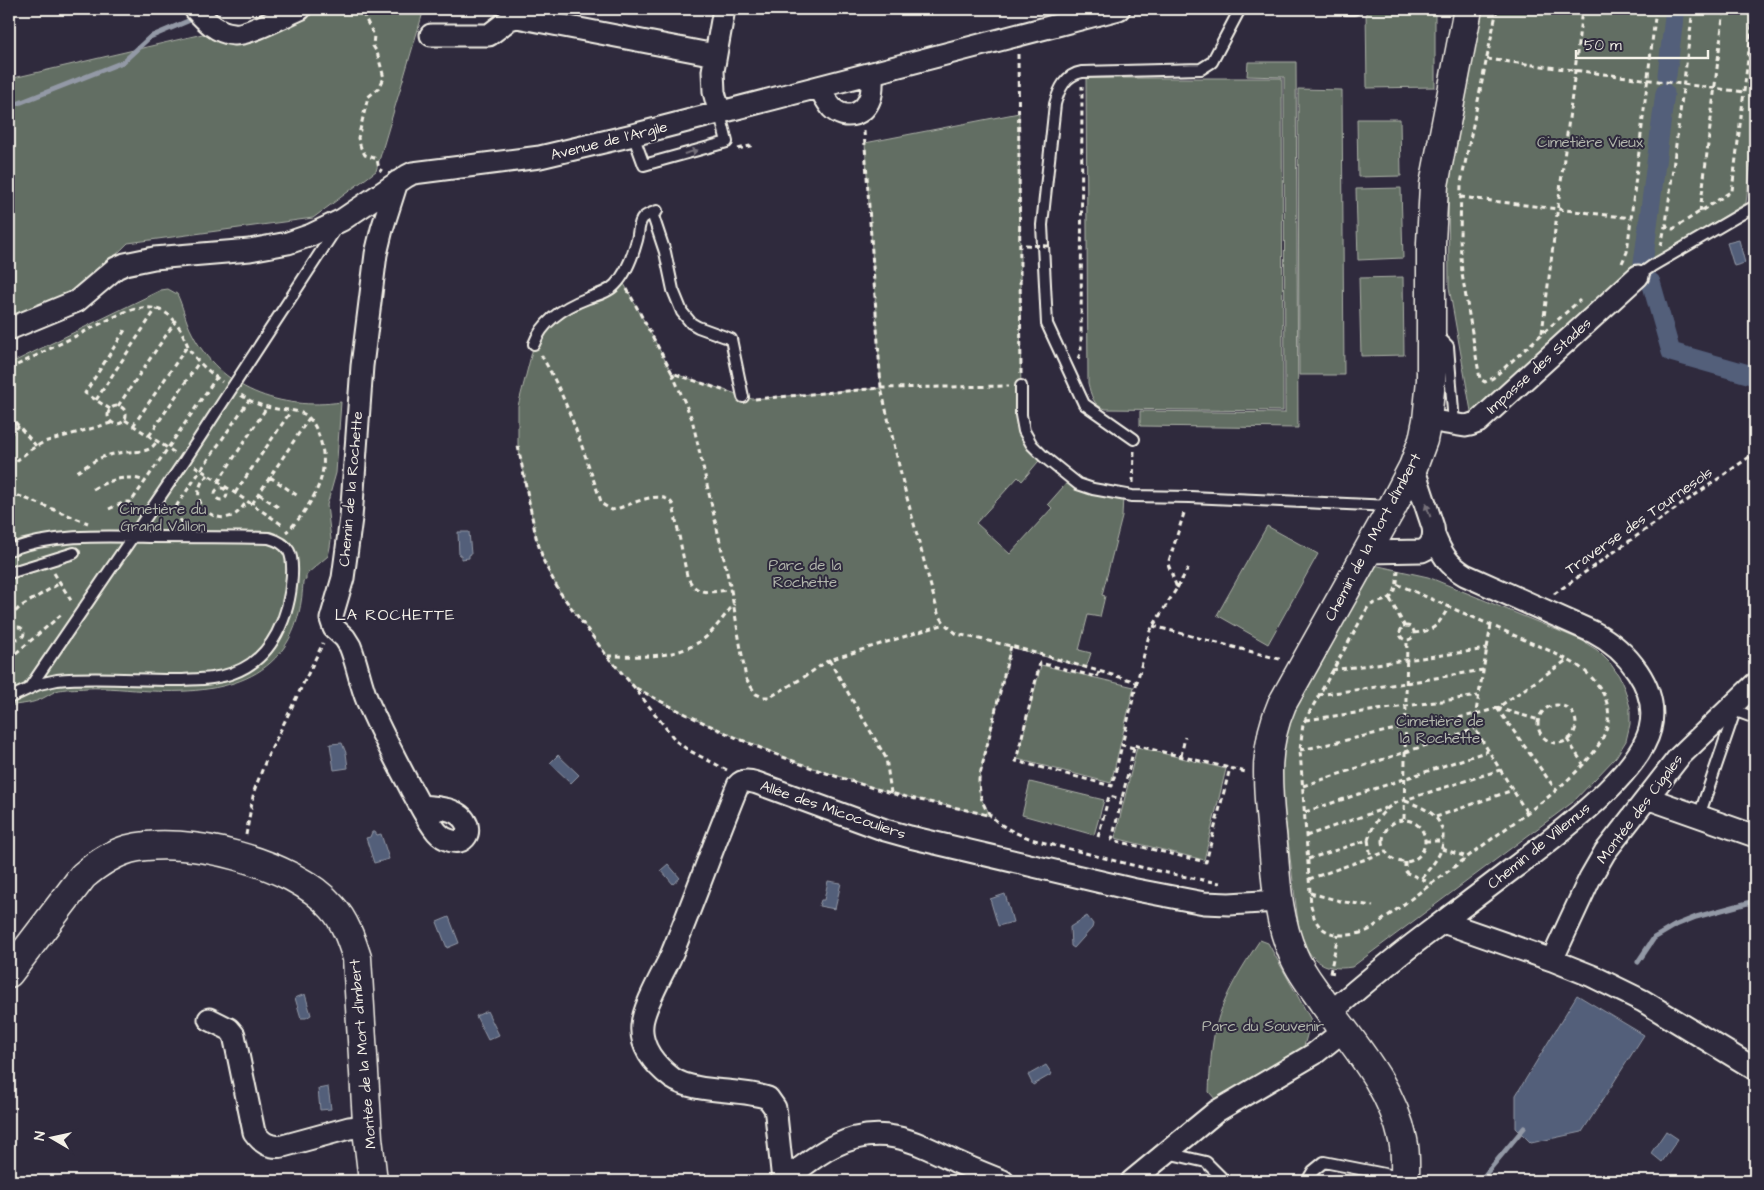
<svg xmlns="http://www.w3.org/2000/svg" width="1764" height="1190" font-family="'Architects Daughter',sans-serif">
  <rect width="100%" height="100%" fill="#2f2a3d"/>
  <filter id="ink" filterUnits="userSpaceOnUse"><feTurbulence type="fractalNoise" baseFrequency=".02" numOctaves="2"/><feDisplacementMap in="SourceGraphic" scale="10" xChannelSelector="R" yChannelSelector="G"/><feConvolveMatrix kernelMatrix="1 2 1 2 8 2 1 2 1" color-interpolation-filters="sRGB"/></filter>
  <g filter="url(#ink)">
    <path fill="#626e63" stroke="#abb0a6" d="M310 9H424L376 171 313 218 128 243 77 293 9 320V79Z
      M1366 9H1435V87L1367 88Z
      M1482 9H1755V127L1746 203 1638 269 1472 417 1449 287 1448 170Z
      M1248 62H1296L1298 428 1140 426V411L1285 413 1284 77 1247 76Z
      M1086 78H1282L1283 411 1106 409C1093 406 1091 395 1088 383Z
      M1298 89 1342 90 1344 375H1299Z
      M1019 113 1021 415 1024 431 1043 456 1022 481 1018 477 976 523 1010 554 1052 508 1048 504 1071 478 1123 495 1122 517 1102 595 1105 596 1100 617 1088 615 1079 650 1091 653 1086 668 1011 647 979 779 980 797 991 816 891 793 807 766 735 737 664 704 634 687 607 656 559 591 544 562 536 537 518 446V406L534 344 543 326 621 278 672 373 752 399 881 388 865 143Z
      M1357 119H1400L1401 176 1358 177Z
      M1401 188 1403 258 1358 260 1356 189Z
      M1403 277 1404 355 1361 356 1359 278Z
      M168 289 177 294C183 306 185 320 192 333 220 389 281 411 341 402L336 473 327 505 331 540 330 547 328 556 308 573 306 576V580L303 581C300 675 233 695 151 691 129 690 108 687 86 688 77 689 64 688 56 691 50 694 44 698 39 700 30 704 18 704 9 706V364L161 290Z
      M1267 526 1318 554 1268 644 1217 615Z
      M1374 565 1428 577 1581 640 1597 650 1610 663 1619 676 1625 690 1630 707V724L1626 741 1616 757 1573 802 1352 967C1322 972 1307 958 1299 930L1280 776 1284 729Z
      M1041 665 1134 687 1111 783 1017 759Z
      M1137 747 1226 769 1204 860 1115 838Z
      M1030 782 1104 800 1094 835 1022 815Z
      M1260 940 1268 943 1311 1020 1302 1054 1216 1100 1209 1092C1210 1070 1211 1047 1216 1026 1224 995 1242 967 1260 940Z"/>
    <path fill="#525e7a" stroke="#9399a6" d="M1739 240 1745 263 1734 266 1727 243Z
      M458 532H469L471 554 469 555V558L461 559V555H459Z
      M342 743 346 753 348 768 334 770 330 744Z
      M558 755 579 775 571 783 550 763Z
      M372 832H375L377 835 381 834 389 859 374 863 366 838 370 837Z
      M668 864 680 878 673 884 661 870Z
      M828 881 841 883 835 909 819 906 821 900H824Z
      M1005 894 1013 922 998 926 990 899Z
      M1087 916 1093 924 1092 928 1074 948 1071 946 1070 927Z
      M449 917 459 943 447 948 437 922Z
      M305 994 311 1015 306 1018H301L295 998Z
      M1577 995 1644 1035 1582 1132 1531 1143 1516 1128V1095Z
      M487 1011 499 1035 488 1040 476 1016Z
      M1046 1065 1052 1074 1033 1085 1028 1075Z
      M328 1087 331 1109 320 1110 318 1089Z
      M1666 1131 1678 1139 1662 1162 1651 1153Z"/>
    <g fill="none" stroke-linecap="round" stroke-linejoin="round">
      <path stroke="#9399a6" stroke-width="5" d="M208 13 221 9
        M9 107 123 62 150 37 195 18
        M1638 962 1654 938 1676 925 1696 917 1755 901
        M1480 1181 1524 1128"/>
      <path stroke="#525e7a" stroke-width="19" d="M1667 75 1675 9
        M1643 264 1665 93
        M1651 282 1671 352 1755 376"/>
      <defs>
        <path id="lane" d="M1346 9H1354
          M633 135 644 165 727 142 720 114
          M652 213 665 252 673 290 682 312 691 323 698 327 731 339 743 397
          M1638 276 1652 266 1755 206
          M1433 336 1442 340 1448 346 1454 424
          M534 344C543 320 564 307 588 298 598 295 608 292 615 285 627 273 633 255 637 240 639 233 638 223 643 218 647 214 653 213 657 211
          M1021 386V415L1024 431 1032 445 1043 456 1078 484 1093 489 1132 496 1190 497 1391 506
          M1134 439 1084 404 1047 324 1042 225 1055 104C1059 89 1065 75 1082 72L1201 69 1212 62 1240 9
          M9 550C54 534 102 536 149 537 189 537 229 537 269 538 290 544 293 554 292 575 290 615 273 659 233 673 217 679 200 679 183 680 142 681 99 676 57 680L39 684 9 698
          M9 573 74 553
          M30 687 185 460 337 227
          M1736 711 1755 718
          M1699 816 1736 708
          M1167 1153 1206 1162 1223 1179
          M1307 1181 1313 1171 1324 1162 1405 1178"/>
        <path id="street" d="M195 9C205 20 217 33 234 34 246 36 286 15 300 9
          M431 35H489L510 19 517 17 715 55
          M819 87C823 94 827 102 832 108 845 121 864 115 870 98 873 91 872 82 872 74
          M720 114 714 92 713 71 724 9
          M397 182 382 229 376 254 362 366 351 518 343 578 331 619 334 628 345 638 350 646C357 663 360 683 367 700 380 731 396 760 411 789 419 803 426 819 437 832 443 839 459 847 466 836 468 833 468 829 467 825 460 807 437 808 421 806
          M9 329 77 301 116 268 125 264 154 258 250 250 288 243 311 235 342 220 407 176 413 173 540 157 633 135 1119 9
          M1427 420 1465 426 1470 425 1478 422 1638 276
          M1368 552 1422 551C1432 547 1435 538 1433 527L1413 467
          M1647 798 1755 836
          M1443 922 1552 960 1590 878 1605 852 1679 757 1755 684
          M1552 960 1592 976 1643 1001 1755 1069
          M1331 1012C1361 986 1392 960 1424 936 1454 913 1485 890 1515 867 1552 839 1639 775 1650 729 1660 688 1626 649 1593 632L1465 575C1448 565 1441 553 1434 535
          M209 1019 229 1029 234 1035 254 1132C262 1143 269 1148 283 1146L349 1128 368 1126
          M783 1181 776 1115 775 1108 768 1098C741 1088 695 1094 672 1078 655 1065 640 1047 642 1025 643 1008 662 975 670 958 694 901 714 843 738 785 743 779 750 781 757 783L885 830 910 837 1131 889 1204 903 1229 904 1279 901
          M783 1181C800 1169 815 1155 834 1146 881 1123 914 1141 957 1162 972 1169 988 1175 1003 1181
          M1132 1181 1217 1111 1314 1054 1343 1031"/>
        <path id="secondary" d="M9 973 83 876C97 864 111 854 129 849 186 835 293 862 332 907 345 921 351 939 357 958L368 1138 373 1181
          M1405 1181C1405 1168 1406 1153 1403 1140 1392 1087 1354 1045 1323 1002 1313 987 1300 972 1293 954 1275 914 1276 866 1271 824 1267 781 1264 745 1282 704L1389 513 1413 467 1423 440 1427 420 1431 380V243L1434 185 1468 9"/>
      </defs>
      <use href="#lane" stroke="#f4f1e8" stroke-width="14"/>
      <use href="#street" stroke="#f4f1e8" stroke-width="25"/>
      <use href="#secondary" stroke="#f4f1e8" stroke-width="31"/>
      <path stroke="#f4f1e8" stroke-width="3" stroke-dasharray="5 4" stroke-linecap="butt" d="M370 9 371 11 369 16H364L374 35 373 46 377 52 384 78 379 88 368 97 358 138 361 148 365 155 377 159 379 169 382 171
        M1497 9 1461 183 1460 238 1462 274 1480 379 1485 382 1493 378 1580 300
        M1693 9 1666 224 1668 228 1673 229 1732 191 1754 9
        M1018 54 1021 375
        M1487 59 1744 92
        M864 131 881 388 903 483 938 613 945 624 957 634 1011 646 1137 682 1150 631 1177 588 1168 564 1185 510
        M738 149 754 145
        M1460 197 1631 218
        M1700 212 1724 9
        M1661 246 1665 226
        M1622 263 1627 252 1656 9
        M627 289 672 373 728 392
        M1542 333 1575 71 1582 9
        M541 355C569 401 584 454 602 504L612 510C628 507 662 486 673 505L687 576C697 598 711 591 731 590
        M1078 359 1081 351 1082 86
        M9 369 118 315C138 306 162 302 177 324 183 332 186 343 191 352 199 364 211 373 222 382
        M672 373 692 419 731 590 746 679 756 694 763 697H770L801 679 829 660 945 624
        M241 395C252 403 264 407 277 409 286 410 296 410 304 414 311 418 316 427 319 436 323 448 325 461 322 474 319 492 300 521 286 532
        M755 399 881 388 1009 386
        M96 400 156 309
        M108 415a9 9 0 1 1 18 0a9 9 0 1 1-18 0Z
        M118 406 175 322
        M110 409 85 393 125 330
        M9 415 37 447
        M125 420 175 453
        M133 426 188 345
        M9 435 19 426
        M149 436 199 362
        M518 446 536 537 544 562 559 591 607 656 634 687 676 741 688 750 727 770
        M195 466 284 526
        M9 467 30 450 44 442 111 423
        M77 472C86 466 95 460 105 456 113 454 121 452 129 452 141 451 150 453 157 441
        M208 475C205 478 202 481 201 484 191 505 215 525 234 515 240 512 243 506 247 501
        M270 477 298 496
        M218 482 267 407
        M1133 483 1134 451
        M215 494a6 6 0 1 1 12 0a6 6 0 1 1-12 0Z
        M93 489C110 480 126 474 145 481
        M9 492 88 523
        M235 493 291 411
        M259 494 281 509
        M252 504 309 418
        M109 509 125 502H131L216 378
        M182 524 177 511V505L249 400
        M54 573 72 602
        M1397 584 1550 651C1563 658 1576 663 1587 673 1639 722 1585 765 1547 798L1369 930C1353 937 1326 939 1316 921 1313 917 1313 911 1311 906L1300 750 1303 724 1368 607C1373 603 1378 602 1383 601 1397 598 1397 583 1398 570
        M1177 588 1189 567
        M1554 594 1755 453
        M1390 599 1405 627
        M9 618 20 607 60 583
        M1491 625 1474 723 1475 729 1527 813
        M1153 626 1283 660
        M1400 633a7 7 0 1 1 14 0a7 7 0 1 1-14 0Z
        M12 633a6 6 0 1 1 12 0a6 6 0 1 1-12 0Z
        M1414 633C1436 631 1438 624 1449 607
        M1011 646 979 779C979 793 982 807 993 818 1014 838 1050 844 1078 851 1125 864 1172 875 1220 883
        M608 656C641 656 678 660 706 637 716 628 725 615 734 604
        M9 659 62 614
        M829 660 886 758 891 793
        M1332 670 1487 649
        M1099 672 1097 677 1040 663 1016 761 1112 786 1122 745
        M1137 682 1122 745 1134 748V745L1246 772
        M636 688C716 732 803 769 891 793 924 802 958 807 991 816
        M1318 695 1406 683 1483 670
        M1538 724a19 19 0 1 1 38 0a19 19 0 1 1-38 0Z
        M1497 708 1556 790
        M1497 708 1539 720
        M1306 720 1478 696
        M1567 739 1583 764
        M1134 748 1112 840 1206 862 1230 768
        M1300 750C1336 743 1371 734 1406 727 1436 721 1467 718 1497 708L1567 660
        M1181 756 1185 737
        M1303 786 1475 729
        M1405 801C1423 807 1441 814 1443 835 1443 840 1443 846 1441 850 1437 861 1428 870 1421 879
        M1305 812 1488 751
        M1436 817 1513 790
        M1404 819 1407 640
        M1383 841a21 21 0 1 1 42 0a21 21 0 1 1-42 0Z
        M246 835 254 791 266 760 323 643
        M1306 836 1386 808
        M1098 837 1109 796 1122 799
        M1368 840 1371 857
        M1425 841H1443
        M1442 849 1467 857
        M1308 859 1368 840C1373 825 1380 812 1395 803L1500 770
        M1405 862V870L1407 873 1431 883
        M1309 879 1386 852
        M1310 893 1344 902 1373 906
        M1329 972 1336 973
        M1330 973 1338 935"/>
      <use href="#lane" stroke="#2f2a3d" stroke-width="10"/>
      <use href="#street" stroke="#2f2a3d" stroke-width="21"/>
      <use href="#secondary" stroke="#2f2a3d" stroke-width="28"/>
      <path stroke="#f4f1e8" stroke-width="3" stroke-dasharray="5 4" stroke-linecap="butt" d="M1025 245 1050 246"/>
    </g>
    <defs><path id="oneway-solid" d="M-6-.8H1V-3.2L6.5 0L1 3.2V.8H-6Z" transform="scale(1.25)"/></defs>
    <g fill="#747079">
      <use href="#oneway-solid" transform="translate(691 152) rotate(-16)"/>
      <use href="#oneway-solid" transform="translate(1428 510) rotate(-109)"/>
    </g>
  </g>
  <g text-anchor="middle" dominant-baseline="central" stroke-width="4" stroke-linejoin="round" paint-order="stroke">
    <g font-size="15" fill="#f4f1e8" stroke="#2f2a3d">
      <text transform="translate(609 141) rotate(-14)">Avenue de l'Argile</text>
      <text transform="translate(1539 366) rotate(-42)">Impasse des Stades</text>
      <text transform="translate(351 489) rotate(-85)">Chemin de la Rochette</text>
      <text transform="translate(1639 521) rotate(-35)">Traverse des Tournesols</text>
      <text transform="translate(1373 537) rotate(-62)">Chemin de la Mort d'Imbert</text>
      <text transform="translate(1640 809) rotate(-53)">Montée des Cigales</text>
      <text transform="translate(833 810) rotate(19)">Allée des Micocouliers</text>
      <text transform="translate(1539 846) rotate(-39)">Chemin de Villemus</text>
      <text transform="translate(363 1054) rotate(-95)">Montée de la Mort d'Imbert</text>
    </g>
    <g font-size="15" fill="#b2b6ac" stroke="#2f2a3d">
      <text x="1590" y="142">Cimetière Vieux</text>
      <text x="163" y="509">Cimetière du<tspan x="163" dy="17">Grand Vallon</tspan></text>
      <text x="805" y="565">Parc de la<tspan x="805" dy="17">Rochette</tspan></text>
      <text x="1440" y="721">Cimetière de<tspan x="1440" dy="17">la Rochette</tspan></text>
      <text x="1263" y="1026">Parc du Souvenir</text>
    </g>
    <g font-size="16" letter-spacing="1" fill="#f4f1e8" stroke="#2f2a3d">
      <text x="395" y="615">LA ROCHETTE</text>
    </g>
  </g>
  <rect width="1764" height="1190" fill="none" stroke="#2f2a3d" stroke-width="30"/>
  <rect x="15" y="15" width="1734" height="1160" fill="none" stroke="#f4f1e8" stroke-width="2" filter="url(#ink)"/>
  <g transform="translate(52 1138) rotate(279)" stroke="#2f2a3d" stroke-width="4" paint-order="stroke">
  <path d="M0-4L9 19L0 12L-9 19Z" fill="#f4f1e8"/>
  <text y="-8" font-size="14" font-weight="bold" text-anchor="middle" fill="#f4f1e8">N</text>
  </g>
  <path d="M1576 50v8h132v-8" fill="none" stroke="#f4f1e8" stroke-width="2.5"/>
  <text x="1584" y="50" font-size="15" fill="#f4f1e8" stroke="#2f2a3d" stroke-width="4" paint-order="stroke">50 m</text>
</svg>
